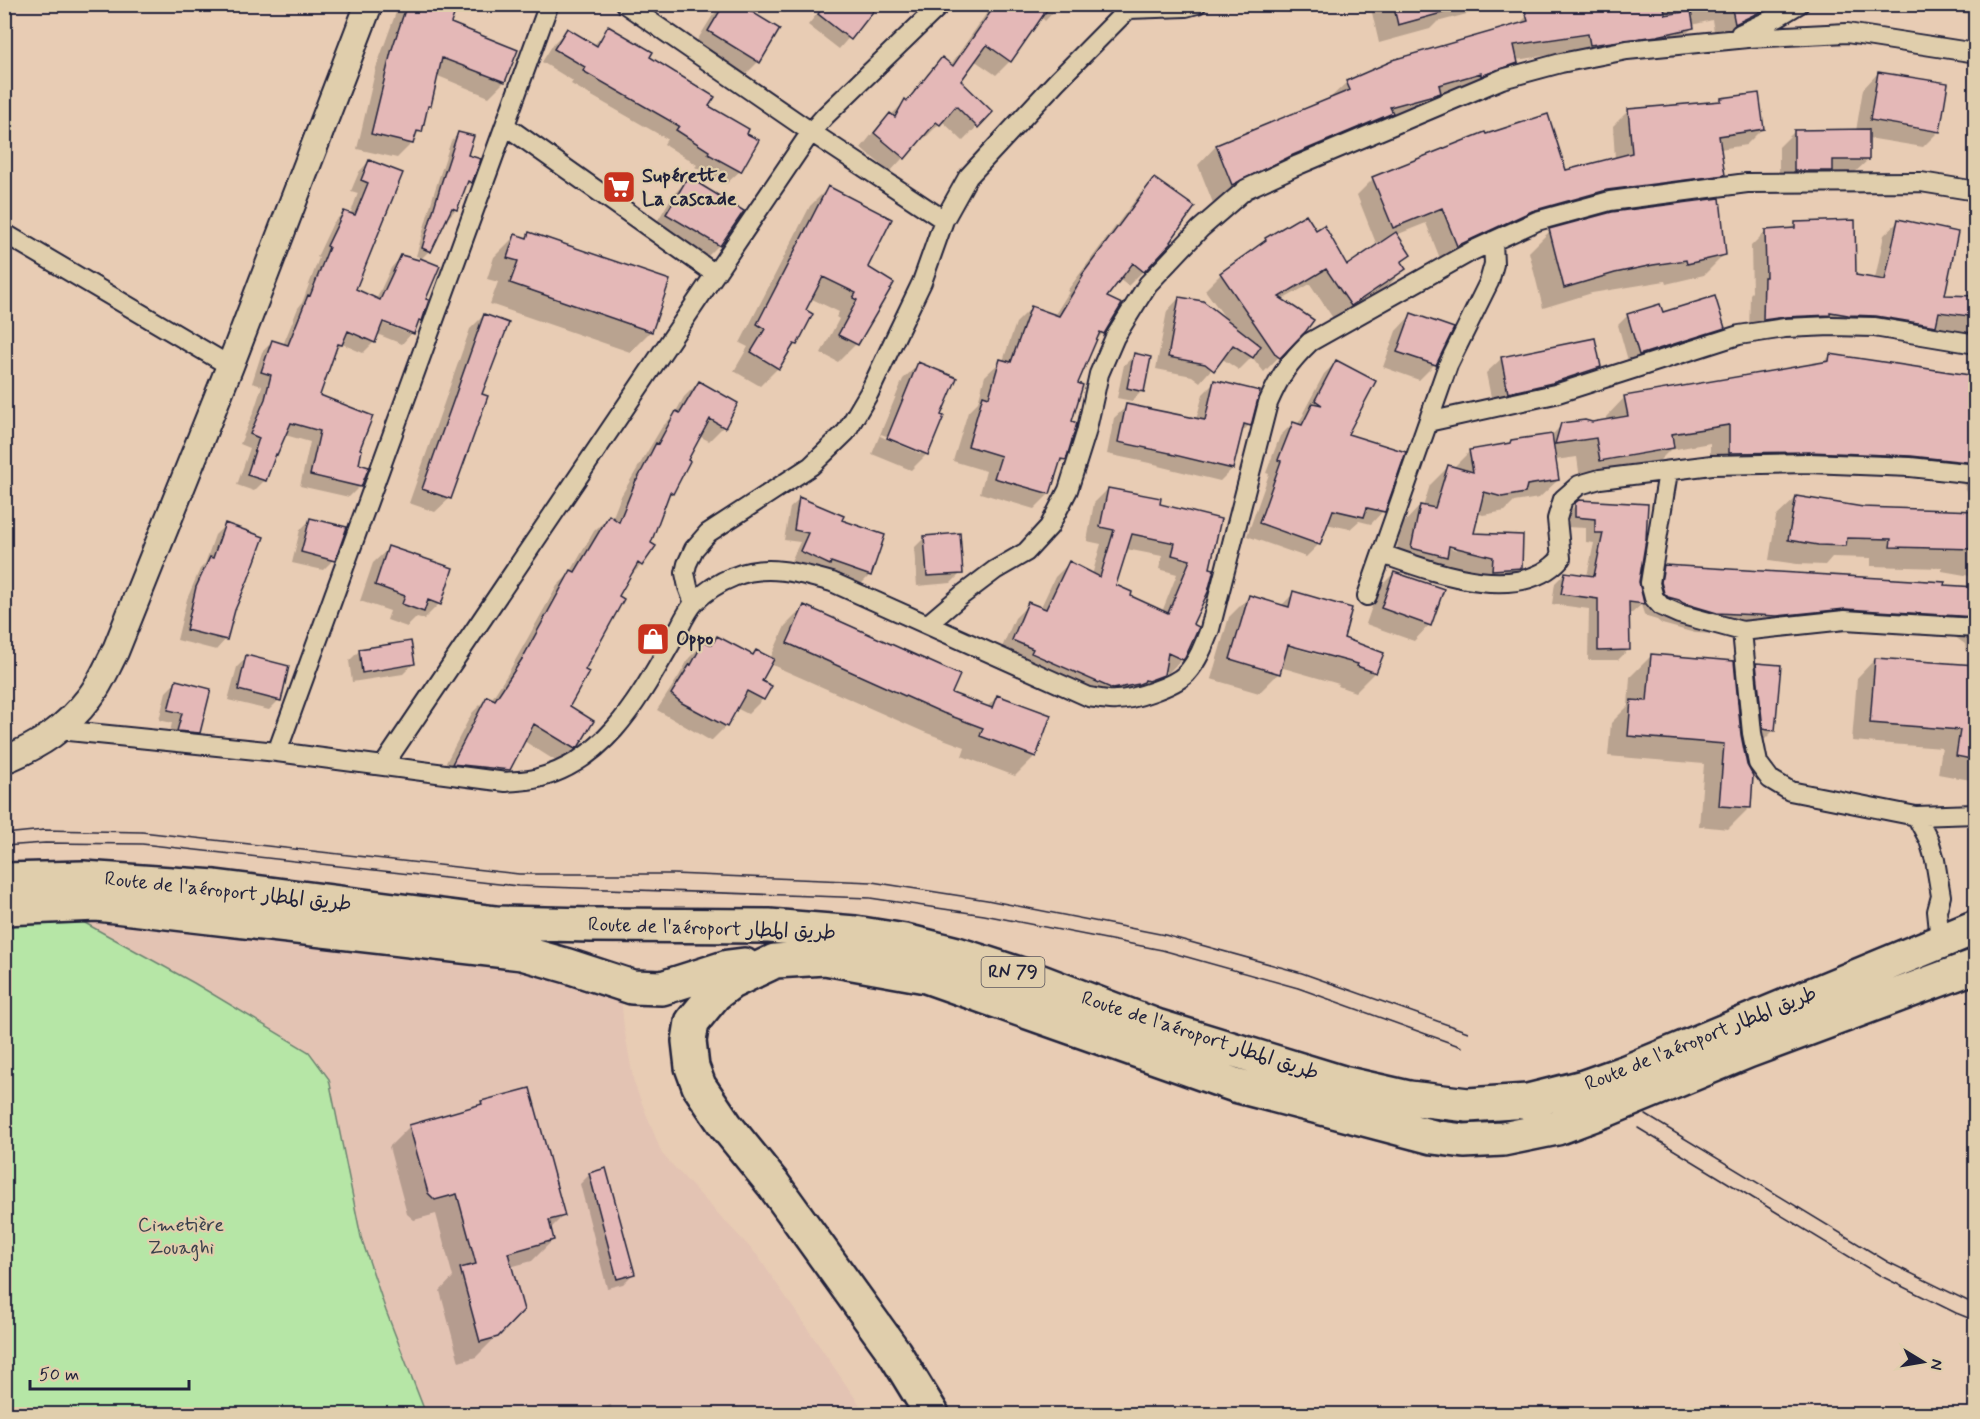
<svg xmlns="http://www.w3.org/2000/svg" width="1980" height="1419" font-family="Mynerve,'Playpen Sans Arabic',sans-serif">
  <rect width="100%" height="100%" fill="#e8ccb4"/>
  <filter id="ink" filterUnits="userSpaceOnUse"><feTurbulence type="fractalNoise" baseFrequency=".0167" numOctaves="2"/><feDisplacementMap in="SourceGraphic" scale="12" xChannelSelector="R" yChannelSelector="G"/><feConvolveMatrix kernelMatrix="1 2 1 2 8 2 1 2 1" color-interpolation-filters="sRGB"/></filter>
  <g filter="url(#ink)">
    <path fill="#e3c3b3" d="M54 906 312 918 620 986 624 1028 634 1083 662 1154 757 1255 866 1414H426L386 1311 361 1237 329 1079 310 1052 194 983Z"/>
    <path fill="#b6e6a6" stroke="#6c8470" stroke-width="1.5" d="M54 906 194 983 309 1052 329 1079 361 1237 386 1311 426 1414H5V910Z"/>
    <path fill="#0003" fill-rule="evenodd" d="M399 4H456L449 24 516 50 504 82 489 97 438 76 429 106 426 109 420 131 413 138 412 143 397 158 357 149 376 68Z
      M645 4H657L653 9Z
      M724 4H736L758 62 743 77 693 47 713 15Z
      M767 4H792L784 13Z
      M825 4H875L876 6 839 49 808 25Z
      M993 4H1061L1045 21 1041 17 1010 61 996 75 974 60 959 81 991 112 963 141 942 121 925 138 923 136 890 172 861 148 876 129 906 101 928 73 942 59 950 66Z
      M1370 4H1504L1437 22 1430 29 1379 43Z
      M1564 4H1791L1716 42 1712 20 1692 25V28L1673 47 1571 63 1570 52 1516 60V63L1497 82 1273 173 1213 203 1198 165 1216 146 1328 100 1347 82 1517 26 1527 16Z
      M1909 4H1976V14L1974 15Z
      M609 28 707 107 740 171 726 184 695 167 697 165 664 144 667 139 571 84 573 81 542 62 554 43 567 30 593 46Z
      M1878 73 1939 131 1923 147 1868 138V160L1852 175 1779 187V147L1795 131H1856L1863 89Z
      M1721 100 1762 129 1746 145 1720 149 1723 174 1707 190 1590 206 1441 261 1426 223 1396 235 1409 255 1401 263 1404 269 1389 285 1335 321 1310 284 1282 300 1305 330 1264 372 1252 357 1239 370 1221 358 1200 382 1192 376 1156 369 1167 311 1179 298 1226 319 1205 290 1221 274 1254 251 1266 239 1315 232 1347 267 1384 240 1376 243 1357 195 1373 179 1565 172 1615 159 1613 126 1629 110 1719 102Z
      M459 134 467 156 471 182 463 190 456 209 449 217 446 216 429 251 421 259 424 300 420 320 415 326 412 333 402 344 377 334 374 342 363 353 342 344 333 352 318 396 358 450 357 465 360 486 349 497 300 486 310 442 285 435 276 454 273 458 265 480 254 491 237 485 250 448 240 444 254 411 262 386 252 383 262 352 273 341 283 345 298 308 302 303 319 258 317 257 333 223 344 212 350 215 358 193 351 191 359 172 369 161 401 174 354 290 376 300 391 268 401 257 418 262 422 258 416 256 434 193 451 141ZM377 318 410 331 408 333 376 321Z
      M689 179 719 245 703 261 652 230 673 195Z
      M1154 180 1143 271 1128 286 1119 279 1104 298 1103 333 1093 343 1076 384 1064 459 1057 467 1049 494 1034 509 980 493 986 471 953 461 968 412 978 402 985 376 1001 361H1003L1016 323 1031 308 1054 316 1069 292 1067 291 1139 195Z
      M828 188 866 268 856 344 838 362 821 353 839 319 836 317 839 312 810 298 804 311 796 344 786 355 778 368 760 386 734 371 748 347 740 343 810 206Z
      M1976 190V207L1972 206Z
      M1899 221 1943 297H1976V345H1956V331L1933 328 1920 340 1860 330 1749 334 1750 294 1752 292 1751 246 1766 231 1789 230 1796 223 1855 276 1875 279 1884 235Z
      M1550 231 1725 254 1704 275 1666 284 1665 281 1592 293 1543 308 1529 252Z
      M529 233 651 331 630 352 490 304 498 282 487 279 494 257 515 236 524 239Z
      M1662 314 1723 327 1713 338 1629 364 1618 325 1628 315Z
      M484 315 480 395 486 397 449 499 435 512 409 503 470 329Z
      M1411 315 1435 364 1419 380 1383 367 1396 331Z
      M1135 355 1142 391 1132 401 1117 398 1124 365Z
      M1830 356 1976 377V494L1968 493 1964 485 1957 482 1891 475 1789 471 1710 472V443L1670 450 1653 467 1580 479 1577 457 1555 460 1558 480 1539 498 1514 502 1505 511 1483 515 1477 513 1472 534 1521 567 1502 586 1393 566 1402 525 1420 506 1423 507 1430 485 1448 467 1453 468 1470 451 1551 436 1562 425 1606 421V417L1625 397 1822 363ZM1443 543 1457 547V550L1442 546Z
      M1502 358 1600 367 1585 382 1493 407 1486 373Z
      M1337 361 1346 435 1383 511 1371 524 1359 521 1350 529 1326 524 1319 544 1306 557 1247 536 1269 474 1266 473 1280 436 1293 423 1297 425 1304 414 1303 413 1324 374Z
      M919 364 939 416 927 454 911 470 872 454 903 379ZM881 434 921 450V454L880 436Z
      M699 382 723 427 709 441 699 436 672 493 666 498 641 565 627 580 583 671 568 707 578 745 559 763 524 741 509 769 494 785 438 778 472 713 487 698 491 700 507 675 557 586 570 573 594 531 609 517 612 519 621 496 662 427 674 415 684 397Z
      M1215 382 1249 425 1240 434 1232 469 1220 481 1158 466 1159 465 1107 454 1114 418 1127 406 1196 420 1203 394Z
      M1108 489 1158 505 1219 521 1182 659 1168 673 1163 671V674L1148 688 1115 700 999 654 1015 618 1029 604 1040 609 1055 577 1069 563 1092 575 1101 544 1087 541 1094 503ZM1126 549 1162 556 1159 569 1177 574 1162 612 1129 596 1115 585Z
      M1796 498 1863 508 1976 512V577L1942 571V568L1871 566V558L1832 557 1825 565 1797 564 1769 560 1776 517Z
      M800 499 840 521 883 536 869 576 859 586 819 574 791 561 800 542 784 540 790 508Z
      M1579 502 1646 505 1637 582 1642 600 1644 587 1665 566 1976 588V652H1966L1965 644 1955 637 1824 629 1755 636 1695 633 1662 624 1657 620 1647 617 1644 614 1641 605 1632 613H1628V650L1618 660H1588L1589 609 1552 604 1555 583 1565 573 1587 576 1594 543 1586 542V528L1565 527 1566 515Z
      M310 520 333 560 323 570 292 563 300 530Z
      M226 524 233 609 226 639 216 650 177 640 187 599 200 569 205 564 215 535Z
      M925 537 961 573 951 583 917 586 914 548Z
      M389 548 439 604 424 619 417 617 407 627 387 620 390 611 360 601 373 563Z
      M1394 573 1429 625 1414 641 1366 624 1378 589Z
      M1294 593 1375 672 1355 692 1338 686 1339 684 1280 667 1279 673 1259 693 1211 679 1229 617 1249 597 1281 606ZM1282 641 1326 654V657L1281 644Z
      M804 607 950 694 986 708 998 696 1049 716 1034 757 1015 776 962 756 965 747 924 732 770 664 760 681 763 699 748 714 736 708 726 726 711 741 657 710 679 676 689 658 704 643 710 646 718 638 752 656 770 659 785 626Z
      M359 651 413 664 403 674 352 682 349 661Z
      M1651 656 1735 687 1757 665 1774 730 1753 751 1742 750 1749 808 1728 829 1699 826 1704 764 1608 756 1611 723 1628 706 1630 677Z
      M247 657 279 700 269 710 228 700 237 667Z
      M1875 659 1976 666V781L1938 774 1942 748 1852 741 1857 678Z
      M177 681 199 732 189 743 168 740 172 723 159 720 166 692Z
      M482 1102 563 1216 550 1229 553 1240 532 1261 510 1267 497 1336 476 1357 459 1362 440 1291 453 1277 436 1214 414 1220 407 1214 389 1147 410 1126 477 1107Z
      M590 1174 633 1274 623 1284 607 1288 580 1184Z
      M611 1405 613 1414H577Z"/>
    <path fill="#e4b8b7" stroke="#22223b" stroke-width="1.5" fill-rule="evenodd" d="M407 4H458L451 23 518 50 505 82 442 58 431 106H428L422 132 417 131 413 144 371 134 391 52Z
      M724 4H739L780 29 760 63 708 31Z
      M825 4H879L851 40 818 14Z
      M996 4H1051L1011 62 987 45 961 81 993 112 978 128 956 106 940 125 936 122 905 159 874 133 890 113 895 117 905 99 907 101 942 57 953 66Z
      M1393 4H1452L1453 10 1398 25Z
      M1523 4H1664L1665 15 1691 11 1694 28 1657 36 1590 45 1588 34 1514 45 1518 63 1481 76V73L1439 85 1441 93 1390 107 1393 113 1293 155 1232 185 1216 145 1350 90 1346 81 1392 61V60L1528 21Z
      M1731 4H1776L1735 24Z
      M608 26 653 52 650 57 715 97 709 106 749 129 747 134 759 140 741 172 708 154 709 151 676 130 679 126 583 71 585 67 554 49 567 28 597 46Z
      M1878 72 1948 83 1940 132 1870 120Z
      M1759 93 1764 129 1719 136 1725 175 1607 190 1532 211 1457 246 1442 208 1393 228 1372 177 1485 132 1486 134 1548 114 1566 170 1632 153 1628 109 1721 101V98Z
      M1869 129V160H1833V171H1794V130Z
      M458 132 474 136 468 155 481 159 472 183 468 181 457 210 452 208 431 252 422 248 441 184Z
      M369 160 403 173 356 289 380 300 401 255 419 260 420 258 440 266 426 299 429 300 422 321 419 320 414 334 383 322 375 343 348 331 342 345 338 344 320 395 373 416 360 449 362 450 359 464 369 467 361 487 310 475 320 431 291 423 277 455 276 454 266 481 247 475 259 438 250 434 265 399 271 375 261 372 272 340 288 345 308 295 310 296 329 247 327 246 344 211 355 215 368 183 361 180Z
      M688 177 744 211 720 246 666 214Z
      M1154 178 1195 207 1170 242 1171 243 1144 272 1133 263 1107 297 1122 304 1104 334 1100 332 1078 383 1083 385 1072 421 1077 423 1075 430 1066 460 1061 459 1050 494 994 478 1001 456 968 446 983 395 989 397 1000 359 1011 362 1031 306 1059 316 1083 276 1082 275Z
      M828 186 892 219 868 267 894 283 858 345 838 335 857 300 853 298 856 293 823 277 806 310 813 314 797 345 794 344 779 369 751 352 765 329 757 324Z
      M1720 198 1726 255 1687 264 1686 260 1653 265 1615 273 1564 288 1549 229 1612 212Z
      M1306 214 1316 230 1324 225 1347 265 1396 232 1411 255 1401 262 1406 269 1351 306 1326 269 1279 297 1314 320 1306 331 1280 358 1276 355 1220 273 1266 240 1265 238Z
      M1898 219 1958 232 1945 295 1976 296V317L1939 312 1936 326 1876 316 1848 315 1830 312V315L1785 317 1763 320 1764 277H1766L1765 230 1795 228V222L1855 220 1856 275 1885 280Z
      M529 232 670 280 652 332 510 283 518 261 507 258 515 234 527 238Z
      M1715 296 1725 328 1639 355 1627 314 1660 304 1663 312Z
      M1179 297 1203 301 1261 346 1253 358 1233 345 1214 371 1205 364 1168 357Z
      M1411 313 1454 328 1436 365 1397 352Z
      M484 314 509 323 482 394 488 396 451 499 422 489Z
      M1595 338 1601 367 1552 383 1508 393 1501 357Z
      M1134 353 1151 357 1144 392 1127 388Z
      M1830 354 1976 376V463L1911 456 1809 452 1729 453V425L1672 434 1674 448 1600 461 1596 438 1555 444 1561 423 1585 420 1592 422 1628 416 1624 396 1829 361Z
      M1336 360 1376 381 1348 434 1406 452 1385 512 1367 508 1364 517 1333 510 1320 545 1259 523 1281 461 1278 460 1293 422 1302 425 1313 403 1322 405 1315 400Z
      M918 362 957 378 941 415 944 416 928 455 887 438Z
      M1214 380 1260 391 1251 426 1244 424 1233 469 1170 454V453L1118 442 1126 404 1205 420Z
      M699 381 738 403 725 428 710 419 688 460 690 461 673 494 670 492 651 543 656 546 642 566 638 563 619 596 624 599 585 670 589 672 570 706 594 721 579 746 575 749 534 724 510 770 452 764 487 696 495 700 522 659 571 570 575 572 609 515 619 522 636 480H637L656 443 658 444 676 411 680 413Z
      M1552 434 1559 480 1527 485 1525 493 1502 497 1484 492 1474 533 1523 535 1522 568 1492 570 1493 557 1449 546 1447 557 1411 548 1420 505 1435 508 1448 465 1473 472 1469 450 1510 443 1511 440Z
      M1108 488 1161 498 1160 504 1221 519 1210 568 1214 569 1208 592 1193 624 1199 627 1185 658 1183 660 1168 653 1164 675 1148 681 1145 680 1144 682 1139 684 1113 689 1031 653 1033 649 1012 640 1028 602 1046 609 1069 561 1100 577 1114 530 1100 527ZM1132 534 1175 543 1172 555 1190 560 1168 613 1131 596 1132 592 1116 585Z
      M1796 496 1863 507 1976 511V549L1890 547 1891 539 1847 538 1846 546 1818 545 1788 540Z
      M799 497 844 516 842 520 885 535 871 576 831 562 830 565 800 551 808 533 794 530Z
      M1579 500 1648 504 1646 539 1639 582 1644 603V604L1629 602 1630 650 1598 651V599L1561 594 1565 572 1594 576 1603 533H1595V519L1575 517V503Z
      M310 518 347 527 335 561 301 552Z
      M225 523 264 537 248 580 235 610 227 640 186 630 196 587 210 557 213 558Z
      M960 533 963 574 927 576 924 536Z
      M388 546 453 568 441 605 428 600 424 612 402 604 405 596 375 585Z
      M1664 565 1945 582 1944 585 1976 587V617L1845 609 1777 616 1717 613 1683 603 1679 600 1668 597 1664 593 1661 582Z
      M1394 572 1444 589 1431 626 1381 608Z
      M1293 591 1352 608 1344 638 1384 653 1376 673 1357 666 1358 664 1288 645 1280 674 1230 659 1249 595 1289 607Z
      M804 605 960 675 952 693 992 708 997 695 1051 715 1036 757 980 736 983 728 943 713 787 643Z
      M717 636 753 655 756 650 774 659 762 681 772 686 764 700 747 691 727 727 682 703 671 694 690 664 691 665 704 641 712 645Z
      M411 641 415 664 362 673 359 649Z
      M1651 654 1734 661 1741 735 1747 765 1753 776 1751 808 1719 806 1724 744 1628 736 1631 700 1647 701Z
      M246 655 289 666 281 701 238 690Z
      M1875 658 1976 665V760L1956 756 1960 730 1870 723Z
      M1756 663 1781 665 1775 731 1763 729Z
      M176 680 211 689 200 733 177 731 182 713 168 710Z
      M530 1088 565 1216 549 1220 554 1240 508 1253 524 1310 498 1337 480 1342 460 1268 476 1264 457 1194 435 1200 428 1193 409 1125 482 1104 481 1101Z
      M606 1168 635 1274 617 1279 589 1173Z"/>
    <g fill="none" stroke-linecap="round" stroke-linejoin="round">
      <defs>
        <path id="street" d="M625 4 811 132 944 220
          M1128 9 1186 7 1197 4
          M1740 34 1779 16 1799 4
          M506 126 715 274
          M4 233 230 366
          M1428 422 1555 394 1739 335 1785 328 1831 326 1874 327 1976 344
          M1668 472 1650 583 1654 598 1661 606 1679 614 1742 631 1845 620 1976 628
          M1382 554C1431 571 1519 606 1561 558L1557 519 1563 499 1579 485 1600 479 1712 465 1809 463 1910 467 1976 474
          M1367 596 1448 365 1489 282 1494 264 1493 241
          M694 603 688 587 685 573 687 564 694 549 708 533 811 466 846 432 869 393 898 332 922 282 944 220 968 177 1057 81 1133 4
          M928 624 962 595 995 570 1026 552 1049 527 1068 490 1086 433 1099 374 1115 337 1148 284 1200 229 1246 189 1298 165 1502 79 1561 63 1627 50 1748 38 1847 33 1976 53
          M1742 631 1752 733 1758 763 1770 779 1790 791 1916 816 1929 840 1935 860 1941 896 1937 911 1940 941
          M59 730 277 752 506 782C516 781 528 781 538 778 608 760 640 696 674 638 680 627 686 612 695 602 705 592 720 582 733 577 765 563 800 573 832 582L1089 697C1097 698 1108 701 1116 700 1133 700 1174 686 1186 674 1198 661 1204 645 1210 629L1268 403C1280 376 1288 363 1310 342L1472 251 1537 221 1610 201 1747 183 1921 182 1976 191
          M277 752 549 4
          M383 766 811 132 825 116 941 4
          M1916 816 1976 814"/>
        <path id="secondary" d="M4 760C41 745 65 729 90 697 100 684 107 667 115 652L230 366 369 4"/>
        <path id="highway" d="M4 880 83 878 215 887 496 923 591 925 769 926 855 933 905 941 957 954 1028 977 1156 1026 1343 1083 1409 1098 1468 1105 1528 1101 1584 1087 1626 1072 1976 927
          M4 908 97 904 522 953 568 966 632 987 662 988 728 967 744 965
          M932 1414 894 1352 773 1184 726 1126 699 1086 692 1067 689 1041 692 1022 715 994 731 982 775 961 825 958 926 976 1235 1085 1433 1137 1464 1141 1503 1139 1557 1128 1608 1109 1748 1051 1976 966"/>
      </defs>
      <use href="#street" stroke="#22223b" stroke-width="22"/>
      <use href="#secondary" stroke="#22223b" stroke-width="30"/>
      <use href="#highway" stroke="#22223b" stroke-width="38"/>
      <use href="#street" stroke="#e0ceac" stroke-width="18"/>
      <use href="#secondary" stroke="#e0ceac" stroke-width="26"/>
      <use href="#highway" stroke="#e0ceac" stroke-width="33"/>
      <path stroke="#22223b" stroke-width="1.5" d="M4 834 44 830 142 832 519 874H673L872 882 987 900 1165 935 1302 973 1468 1032
        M4 846 45 843 142 844 518 886 870 898 984 915 1162 950 1298 988 1462 1047
        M1646 1115 1888 1262 1976 1305
        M1638 1128 1881 1276 1956 1313 1976 1321"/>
    </g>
  </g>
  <defs>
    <symbol id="supermarket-square" viewBox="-11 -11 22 22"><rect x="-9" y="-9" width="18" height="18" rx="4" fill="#c8321e" stroke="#e0ceac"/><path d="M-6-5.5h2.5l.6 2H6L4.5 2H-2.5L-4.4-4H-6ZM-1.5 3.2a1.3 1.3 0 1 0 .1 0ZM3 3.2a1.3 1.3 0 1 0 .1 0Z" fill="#fff"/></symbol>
    <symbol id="shop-square" viewBox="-11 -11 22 22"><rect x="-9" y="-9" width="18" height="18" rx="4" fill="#c8321e" stroke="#e0ceac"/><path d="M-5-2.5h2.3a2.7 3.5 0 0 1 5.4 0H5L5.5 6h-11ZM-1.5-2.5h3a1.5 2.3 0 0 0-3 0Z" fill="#fff"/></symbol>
  </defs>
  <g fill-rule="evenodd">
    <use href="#supermarket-square" x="600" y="168" width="38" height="38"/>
    <use href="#shop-square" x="634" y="620" width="38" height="38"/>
  </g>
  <g text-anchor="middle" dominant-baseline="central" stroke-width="4.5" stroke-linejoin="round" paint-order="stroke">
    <rect fill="#e0ceac" stroke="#5b565d" stroke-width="1.5" x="981.5" y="957" width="63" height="30" rx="4.5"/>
    <g font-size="18" font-weight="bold" fill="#22223b">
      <text x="1013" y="972">RN 79</text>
    </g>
    <g font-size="20" font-weight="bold" fill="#22223b" stroke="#e0ceac" text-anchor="start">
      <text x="642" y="176">Supérette<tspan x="642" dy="23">La cascade</tspan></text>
      <text x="676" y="639">Oppo</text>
    </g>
    <g font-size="20" fill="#22223b" stroke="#e0ceac">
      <text transform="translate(228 892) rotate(6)">Route de l'aéroport طريق المطار</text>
      <text transform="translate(712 929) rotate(2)">Route de l'aéroport طريق المطار</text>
      <text transform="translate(1200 1036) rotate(18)">Route de l'aéroport طريق المطار</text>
      <text transform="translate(1701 1039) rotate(-22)">Route de l'aéroport طريق المطار</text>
    </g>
    <g font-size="20" fill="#383f4b" stroke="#e0ceac">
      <text x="181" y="1225">Cimetière<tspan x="181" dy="23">Zouaghi</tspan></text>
    </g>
  </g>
  <rect width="1980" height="1419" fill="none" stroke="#e0ceac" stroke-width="24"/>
  <rect x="12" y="12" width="1956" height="1395" fill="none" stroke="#22223b" stroke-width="2" filter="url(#ink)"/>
  <g transform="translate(1923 1362) rotate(101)" stroke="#e0ceac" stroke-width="4.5" paint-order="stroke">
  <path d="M0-4.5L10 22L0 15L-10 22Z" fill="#22223b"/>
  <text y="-9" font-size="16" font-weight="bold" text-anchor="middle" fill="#22223b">N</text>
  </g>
  <path d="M30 1380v9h159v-9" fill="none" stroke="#22223b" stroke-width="3"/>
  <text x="39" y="1380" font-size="18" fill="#22223b" stroke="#e0ceac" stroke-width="4.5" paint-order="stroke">50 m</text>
</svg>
